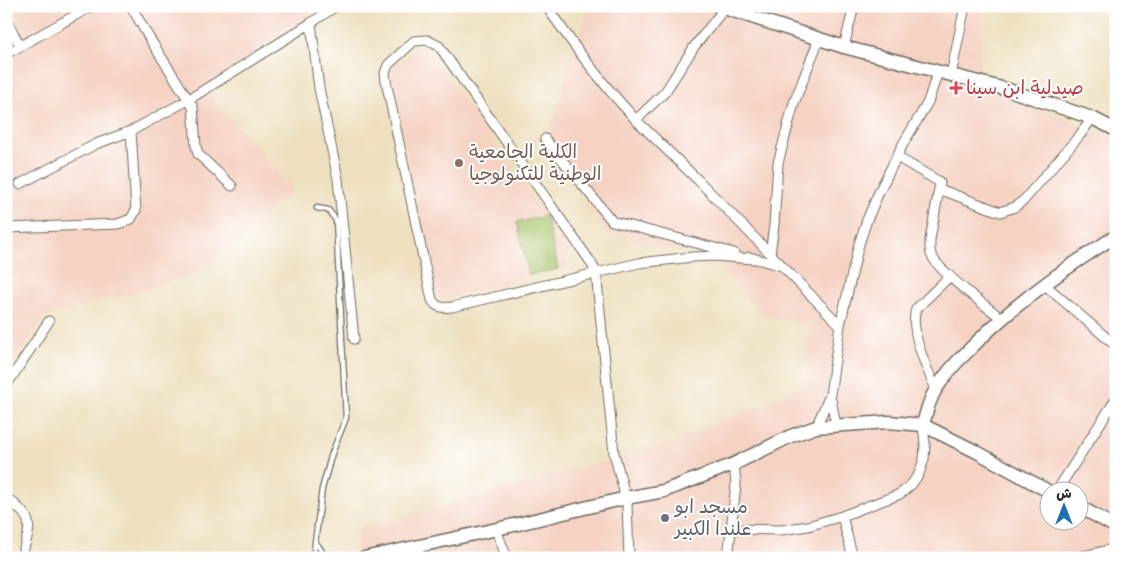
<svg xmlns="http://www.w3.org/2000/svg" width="1122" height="564" font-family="Mynerve,'Playpen Sans Arabic',sans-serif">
  <rect width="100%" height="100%" fill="#fff"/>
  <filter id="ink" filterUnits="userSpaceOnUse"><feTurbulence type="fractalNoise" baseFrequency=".02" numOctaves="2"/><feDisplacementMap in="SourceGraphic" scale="10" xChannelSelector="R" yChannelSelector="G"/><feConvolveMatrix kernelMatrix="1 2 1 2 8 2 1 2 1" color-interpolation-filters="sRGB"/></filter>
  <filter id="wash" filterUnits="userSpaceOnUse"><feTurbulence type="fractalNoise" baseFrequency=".0096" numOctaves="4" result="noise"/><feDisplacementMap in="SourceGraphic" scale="20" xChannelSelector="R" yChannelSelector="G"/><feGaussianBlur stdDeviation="1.12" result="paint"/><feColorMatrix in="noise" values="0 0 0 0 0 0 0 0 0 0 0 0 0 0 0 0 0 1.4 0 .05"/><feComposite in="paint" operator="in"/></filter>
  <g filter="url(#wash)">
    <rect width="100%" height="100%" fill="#eee0bf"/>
    <path fill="#f5d2c2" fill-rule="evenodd" d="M6 6H335L207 92 293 189 198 274 45 317 6 371Z
      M590 6H983L979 86 1116 138V231L1105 241 1116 244V558H356L357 529 674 442 807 384 808 324 763 315 713 260 606 233 548 137 573 53ZM1050 492H1080V522H1050Z
      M417 50H424L431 53 567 246 569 253 566 264 561 268 449 298 444 297 436 292 433 286 392 80 391 73 395 66Z"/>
    <path fill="#a7c167" stroke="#697649" d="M546 216 558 269 529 275 517 222Z"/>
  </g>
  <g filter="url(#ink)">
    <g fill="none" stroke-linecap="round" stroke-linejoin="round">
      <defs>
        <path id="lane" d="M315 541 326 558
          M313 558 322 489 332 453 346 418 336 220 328 210 317 208"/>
        <path id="street" d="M131 6 148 36 193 107 196 146 198 154 232 186
          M546 6 579 52 610 91 636 120 699 181 840 325
          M6 19 20 46
          M311 23 319 88 338 179 354 339
          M844 47 854 6
          M6 54 92 6
          M951 75 965 6
          M636 120 665 92 694 47 724 9
          M545 139 612 221 734 253
          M897 157 938 181 940 183 930 240C930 246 929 251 932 256 938 271 986 306 1001 318
          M20 184 96 144 131 131 188 100 311 23 336 6
          M939 189 1000 212 1015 207 1024 200 1080 135 1092 118
          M6 228 118 224 131 219 136 210 131 131
          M770 254 774 225 778 163 794 103 819 39
          M749 257 782 266
          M1045 285 1116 346
          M6 386 49 321
          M936 389C927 370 909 329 916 309L950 276
          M830 395 836 425
          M816 427 830 395 840 325 859 244 867 220 879 192 903 144 928 102 938 71
          M1056 492 1116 399
          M6 497C36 521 31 524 21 558
          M842 516 853 558
          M731 529 781 530 808 526 842 516 900 494 911 485 919 474 924 459 925 444 923 425
          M498 535 507 558
          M629 558 627 503 614 453 596 272 590 261 439 46 427 40 414 41 388 65 385 73 386 81 432 300C437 308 442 308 452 307L639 263 693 257 715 256 753 259
          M728 558 736 484 734 464
          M1075 558 1116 548"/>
        <path id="secondary" d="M718 6 844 47 1009 90 1092 118 1116 130
          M923 425C926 412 929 400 936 389 945 375 956 362 968 351 1011 306 1063 269 1116 236
          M1080 507 1116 527
          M364 558 497 529 626 498 664 491 734 464 791 436 816 427 888 422 923 425 977 452 1050 492"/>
      </defs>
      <use href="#lane" stroke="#6f6a5f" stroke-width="7"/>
      <use href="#street" stroke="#6f6a5f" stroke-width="11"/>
      <use href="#secondary" stroke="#6f6a5f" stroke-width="15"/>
      <use href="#lane" stroke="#fff" stroke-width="4.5"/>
      <use href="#street" stroke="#fff" stroke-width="9"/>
      <use href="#secondary" stroke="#fff" stroke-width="12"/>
    </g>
  </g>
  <path fill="#e0444e" stroke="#fff" stroke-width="2" d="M953.5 80.5h5v5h5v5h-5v5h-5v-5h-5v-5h5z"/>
  <circle fill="#8d6e63" stroke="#fff" stroke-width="2" cx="459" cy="163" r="5"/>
  <circle fill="#6b7280" stroke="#fff" stroke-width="2" cx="665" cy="518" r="5"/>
  <g text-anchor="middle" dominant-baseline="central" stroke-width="4" stroke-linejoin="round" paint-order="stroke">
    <g font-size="19" fill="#be3a42" stroke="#fff" text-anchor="start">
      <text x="966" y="88">صيدلية ابن سينا</text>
    </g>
    <g font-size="19" fill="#785e54" stroke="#fff" text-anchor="start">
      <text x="469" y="152">الكلية الجامعية<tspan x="469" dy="22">الوطنية للتكنولوجيا</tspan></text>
    </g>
    <g font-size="19" fill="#5b616d" stroke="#fff" text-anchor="start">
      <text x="675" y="507">مسجد ابو<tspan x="675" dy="22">علندا الكبير</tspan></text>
    </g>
  </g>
  <rect width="1122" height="564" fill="none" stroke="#fff" stroke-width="25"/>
  <g transform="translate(1064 506)"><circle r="24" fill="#ffffff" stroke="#aaaaaa"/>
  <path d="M0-4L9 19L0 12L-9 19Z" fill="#1f6fb2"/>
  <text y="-8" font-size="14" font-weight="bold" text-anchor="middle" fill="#2b2b2b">ش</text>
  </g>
</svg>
